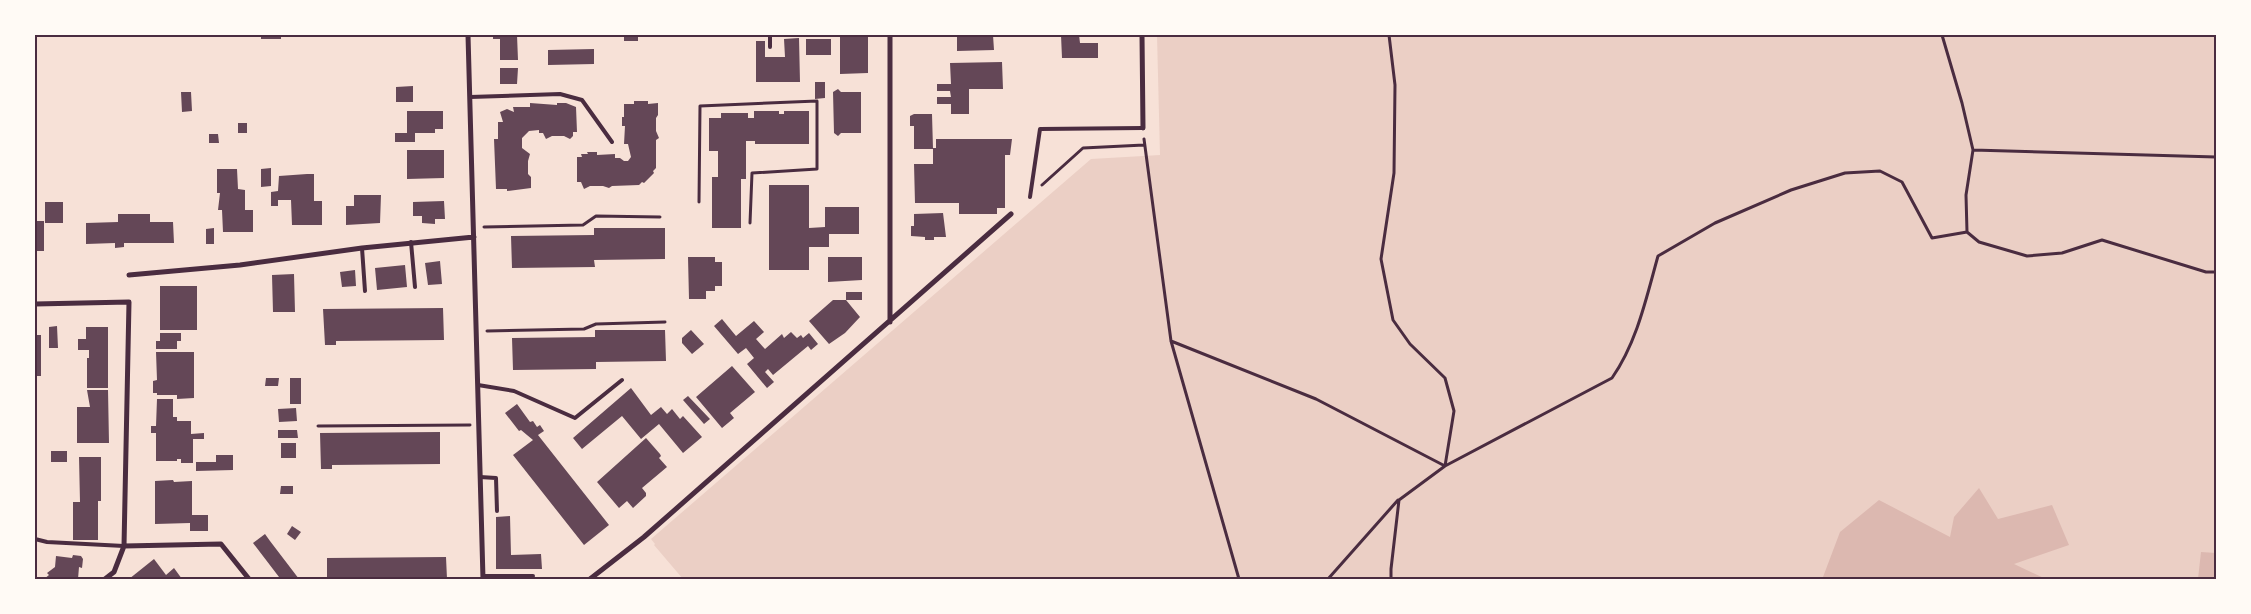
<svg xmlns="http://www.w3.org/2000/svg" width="2251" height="614" font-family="Inter,sans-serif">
  <rect width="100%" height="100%" fill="#f7e1d7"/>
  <path fill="#ebcfc5" d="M1157 35H2216V579H683L654 545 655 544 651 539 1091 159 1160 155Z"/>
  <path fill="#dcb8b0" d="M1979 488 1998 519 2052 505 2069 545 2014 564 2046 579H1819L1823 577 1840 532 1879 500 1950 537 1954 517Z
    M2201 552 2216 553V579H2198Z"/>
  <path fill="#644757" d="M261 35H281V39H261Z
    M493 35H517L518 60H500V39H493Z
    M624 35H638V41H624Z
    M957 35H993L994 50 957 51Z
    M1061 35H1079L1080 43H1098V58H1062Z
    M840 37H868V73L840 74Z
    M799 38 800 82H756V41H765V57H785L784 39Z
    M806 39H831V55H806Z
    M594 49V64L548 65V50Z
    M1002 62 1003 89H969V114H951V104H937V97H951L950 91H937V84H951L950 63Z
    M500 68H518L517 84H500Z
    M815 82H825V98L815 99Z
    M413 86V102H396V87Z
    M838 89 841 92H861V133H841L838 136 834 133 833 92Z
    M181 92H191L192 111 182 112Z
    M634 101H648V104L658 103V115L656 118V131L659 138 656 140V168L653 171 654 173 644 183 642 182 639 185 612 186 609 188 603 186H590L584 189 581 182H577V157H582L581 154H588L587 152H597V155L615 154V158H620L624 161H628L631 157 628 144H624L625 126H622V117H624V104H634Z
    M530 103 557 105V103H566L576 107 577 132H573V136L570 139 564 136H552L546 139 543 133H539V130L529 131 522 138V148L530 154 528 161V174L531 177V188L507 191V189H496L494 139H498V122H503L500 112 507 109 514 112 513 107H530Z
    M407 111H443V129H435V133H415V142H395V133H407Z
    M754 111H779V114H784V111H809V144H755V141H746V179H741V228H712V177H718V151H709V118H721V113H748V118H754Z
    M914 114H932L933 149H914V126H910V116Z
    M238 123H247V133H238Z
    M209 134H218L219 143H209Z
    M936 139H1012L1010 155H1005V208H997V214H959V203H915L914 164H933V148H936Z
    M407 150H444V178L407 179Z
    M271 168V186L261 187V169Z
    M217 169H237L238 189 245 190V210H253V232H223L222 210H218L220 193H217Z
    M307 174H314V201H322V225H292L291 200H278V206H271V192L278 191 279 176Z
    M769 185H809V228L825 227V207H859V234H829V247H809V270H769Z
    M354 195H381L380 223 346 225V206H354Z
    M444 201 445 219H435V224L422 223V216H413V202Z
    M45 202H63V223H45Z
    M943 213 946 237H934V240H925V237L911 236V226H914V214Z
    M118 214H150V222H173L174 243H124V247L115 248V243L86 244V223L118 222Z
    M35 221H44V251H35Z
    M214 228V244H206V229Z
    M594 228H665V259L594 260 595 267 512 268 511 236 594 235Z
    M688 257H715V262H722V286H715V291H706V299H689Z
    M828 257H862V280L828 282Z
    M440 261 442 284 428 285 425 263Z
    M405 265 407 287 377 290 375 268Z
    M355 270 356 286 342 287 340 272Z
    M294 274 295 312H273L272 275Z
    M160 286H197V330H160Z
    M846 292H862V300H846L860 317 845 333 829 344 809 321 833 300H846Z
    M443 308 444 340 336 341V345H325L323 309Z
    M722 319 736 336 754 321 764 332 756 339 765 349 782 334 784 338 791 332 797 338 801 335 803 338 809 333 818 344 811 350 808 346 773 375 768 369 765 372 774 382 767 388 747 364 754 358 746 348 738 354 714 326Z
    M57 326 58 348H49V327Z
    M86 327H108V388H87V358H89V350H78V339H86Z
    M595 330H665L666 361 596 362V369L513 370 512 338 595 337Z
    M691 330 704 344 692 354 682 343V338Z
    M160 333H181V341H177V349H156V341H160Z
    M35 335H41V376H35Z
    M156 352H194V398L177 399V395H157V393H153V381L157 380Z
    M732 366 755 392 730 413 734 418 722 428 696 397Z
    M266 378H279L278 386H265Z
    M290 378H301V404H290Z
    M631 388 651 415 661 407 667 414 672 409 680 419 683 416 702 437 683 453 659 424 641 439 622 416 582 449 573 438Z
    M87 390H108L109 443H77V407H90Z
    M688 396 710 419 704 424 683 400Z
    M157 399H173V417H177V421H191V434L204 433V439H193V463H181V459H177V461H156V433H151V426H156Z
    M517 404 530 422 533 421 537 427 540 425 544 431 538 435 609 525 584 545 513 455 533 440 521 430 519 431 505 413Z
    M296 408 297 421 279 422 278 409Z
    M278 430H297L298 438H278Z
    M440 432V464L332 465V469H321L320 433Z
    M646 438 660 454 661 456 659 458 667 467 642 488 646 493V496L633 508 627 501 619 508 597 482Z
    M281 443H296V458H281Z
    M51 451H67V462H51Z
    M216 455H233V470L196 471V462H216Z
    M79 457H101V501H98V540H73V502H80Z
    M173 480 174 482 192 481V515H208V531H190V523L155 524V481Z
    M281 486H293V494H280Z
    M510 516 511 555 541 554 542 569H496V517Z
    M292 526 301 532 295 540 287 534Z
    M265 534 270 541 299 579H280L279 577 253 543Z
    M73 555 81 556 83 559 82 568 79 567 78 579H44L49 575 47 573 55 567 56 556 72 558Z
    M446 557 447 579H327V558Z
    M154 559 166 575 174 568 182 579H129Z"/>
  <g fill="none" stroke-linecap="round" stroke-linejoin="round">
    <path stroke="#4a2c40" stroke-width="3" d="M1389 35 1395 85 1394 173 1381 259 1393 320 1410 344 1445 378 1454 411 1445 466 1399 500 1391 569V579
      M1942 35 1962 103 1973 150 1966 195 1967 232 1979 242 2027 256 2062 253 2102 240 2206 272H2216
      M1144 139 1171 341 1239 579
      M1973 150 2216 157
      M1042 185 1083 148 1144 145
      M699 202 700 106 817 101V169L752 173 750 223
      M484 227 583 225 596 216 660 217
      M487 331 584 329 596 324 665 322
      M1171 341 1316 399 1445 466 1612 378C1637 342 1646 299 1658 256L1715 223 1791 190 1845 173 1880 171 1902 182 1932 238 1967 232
      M318 426 470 425
      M1328 579 1398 500"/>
    <path stroke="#4a2c40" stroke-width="4" d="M770 35V47
      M470 97 560 94 582 100 612 142
      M1030 197 1040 129 1143 128
      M411 242 415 287
      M362 248 365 291
      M478 385 514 391 575 418 622 380
      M480 477 496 478 497 511
      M35 537V539L47 542 124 546
      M483 576H533"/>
    <path stroke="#4a2c40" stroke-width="5" d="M468 35 483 579
      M1142 35 1143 128
      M129 275 240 265 362 248 474 237
      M35 304 129 302 124 546 114 572 105 579
      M890 322V35
      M124 546 221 544 249 579
      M590 579 644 537 1011 214"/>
  </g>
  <rect width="2251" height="614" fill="none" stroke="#fffaf5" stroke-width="72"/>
  <rect x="36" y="36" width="2179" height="542" fill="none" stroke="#4a2c40" stroke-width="2"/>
</svg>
